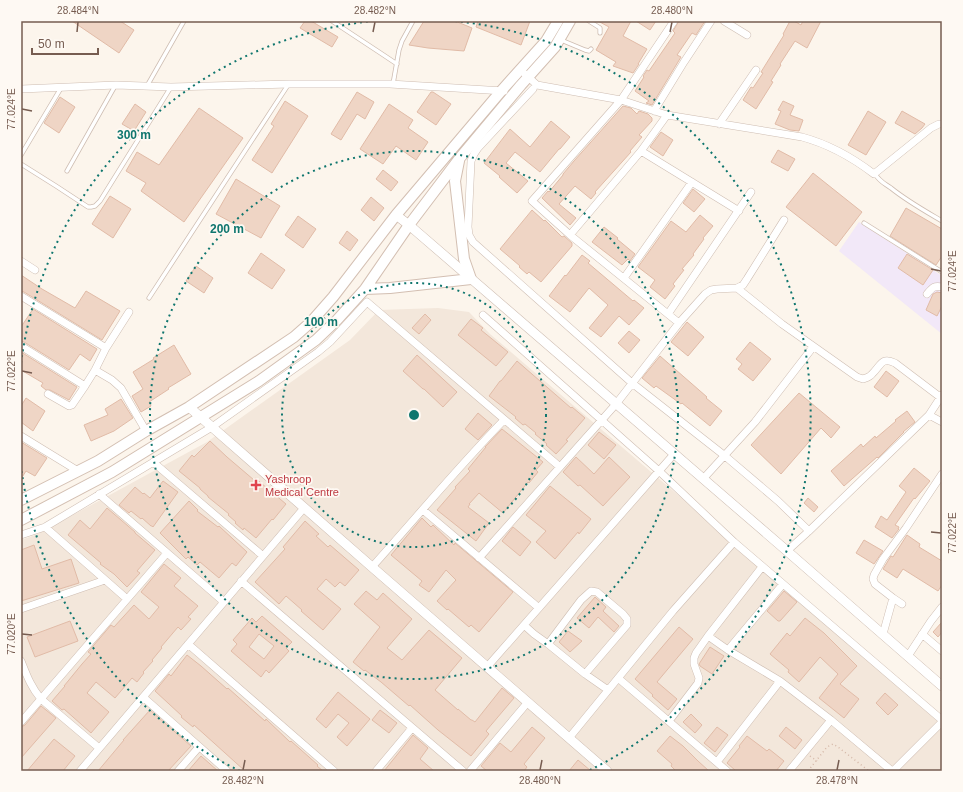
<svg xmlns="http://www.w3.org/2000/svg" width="963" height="792" font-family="Helvetica,sans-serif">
  <rect width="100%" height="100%" fill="#fcf5ec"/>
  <path fill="#f3e7db" d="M438 308 469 312 490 334 942 721V771H21V540L38 534 207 442 350 340 379 310Z"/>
  <path fill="#f2e8f8" d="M859 222 942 276V334L839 251Z"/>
  <path fill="#efd5c5" stroke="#e1bba7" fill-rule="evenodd" d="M72 21H120L134 30 119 53Z
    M305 21H311L338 37 332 47 300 28Z
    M424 21H455L472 28 464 51 428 48 409 45Z
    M478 21H530L521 45 476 27Z
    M598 21H631L623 36 647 49 638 64H639L633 73 613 66 616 62 596 50 609 27Z
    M636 21H656L650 30Z
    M679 21H705L696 35 692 33 677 55 681 57 652 105 646 103 649 101 635 91 644 77 643 76 647 70 649 71 675 33 673 31Z
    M790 21H794L801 25 803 21H821L807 48 795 41 780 64 781 65 771 81 773 82 756 109 743 100 751 87 753 88 763 73 761 72 784 35 783 34Z
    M357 92 374 102 365 119 357 114 341 140 331 134Z
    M431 92H433L451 104 436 125 417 112Z
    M60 97 75 107 59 133 44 123Z
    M285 101 308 116 272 173 252 160 274 126 271 124Z
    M783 101 794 106 790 115 803 120 799 131 790 130 775 124 781 111 778 110Z
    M135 104 146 112 134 131 122 124Z
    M389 104 413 120 408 128 428 142 416 160 396 146 383 164 360 149Z
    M623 106 631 108 637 114 639 111 648 114 652 118V121L639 135 642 137 630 151 631 152 595 192 596 193 591 199 575 186 559 204 576 218 570 225 542 198 548 191 549 192 563 175V174L574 161Z
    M199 108 243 138 184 222 141 191 146 183 126 171 137 152 159 165Z
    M868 111 886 122 866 155 848 145Z
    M902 111 925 124 922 128 915 134 895 123Z
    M551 121 570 137 560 149H559L540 172 515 152 506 163 528 181 517 193 499 177 500 176 484 163 510 129 530 147Z
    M661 132 673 140 663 156 650 147Z
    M778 150 795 159 788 171 771 162Z
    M383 170 398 182 391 191 376 179Z
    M813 173 862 212 836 246 786 207Z
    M236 179 280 206 269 224 261 238 216 214Z
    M693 189 705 199 694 212 683 203Z
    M110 196 131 209 113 238 92 224Z
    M371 197 384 208 374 221 361 210Z
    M906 208 942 229V256L936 265 890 236Z
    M532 210 544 221 545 220 562 237 564 236 572 243V246L541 282 529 272 527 274 519 267 520 266 500 249Z
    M700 215 713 226 703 238 704 239 693 254 694 255 682 269 684 270 673 284 675 286 665 299 650 287 655 280 638 267 671 221 686 232Z
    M298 216 316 229 303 248 285 235Z
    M604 227 618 238 617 239 635 254 630 261 628 259 622 265 592 242Z
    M347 231 358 240 350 251 339 243Z
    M261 253 285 270 272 289 248 273Z
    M907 254 933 270 923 285 898 268Z
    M582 255 590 261 588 263 633 301 634 300 644 308 629 325 619 316 601 337 589 328 608 305 589 288 570 312 549 296 565 275 566 276Z
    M196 266 213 278 204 293 186 281Z
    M21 275 42 289 75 308 86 291 120 311 102 340 24 292 21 291Z
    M937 292 942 293V306L937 316 926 310 933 294Z
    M33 309 97 349 90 361 80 354 69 370 24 342 21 341V327Z
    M425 314 431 320 419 334 412 328Z
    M471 319 483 328 481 330 508 352 496 366 458 335Z
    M687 322 704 337 688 356 671 342Z
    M629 331 640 340 629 353 618 343Z
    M750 342 771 359 753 381 738 369 742 364 736 359Z
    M174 345 191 374 168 388 169 389 149 402 151 406 141 412 132 396 143 389 133 372 154 359 153 358Z
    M21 352 77 387 69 400 50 390H46L41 386 43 383 21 370Z
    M417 355 457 392 443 407 424 389H423L403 371Z
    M660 356 707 397 706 398 722 411 710 426 682 403 681 404 656 386 654 388 642 378Z
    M517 361 571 408 572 407 585 418 566 440 568 441 556 454 546 445 547 444 535 434 536 433 525 424 523 425 515 418 516 417 489 396 500 381H501Z
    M886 371 899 381 887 397 874 387Z
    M799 393 840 427 831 438 821 428 781 474 751 445Z
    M26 398 45 411 33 431 21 422V406Z
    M121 399 133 418 114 431 91 441 84 425 108 415 105 409Z
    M907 411 915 422 903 432H904L878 458 877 457 844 486 831 471 861 444 863 447 875 436 876 438 896 421 895 420Z
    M478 413 492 425 478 440 465 429Z
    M502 429 543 462 536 470 538 472 529 483 528 482 503 513 479 493 469 504H470L468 507 489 523 476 541 437 510 456 488 455 487 470 471 468 469 486 447H485Z
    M599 432 616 445 604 459 588 445Z
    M210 441 227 457 254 480 255 478 286 504 273 520 272 519 256 538 244 528 243 530 235 523 236 522 228 515 229 514 208 497V496L200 489V488L179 471 192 455 194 457Z
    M21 442 47 458 35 476 26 471 21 479Z
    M576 457 594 474 609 457 630 477 603 506 580 485 578 486 563 472Z
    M914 468 930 481 915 499 914 498 895 525 899 527 898 529H899L892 538 875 527 881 516 887 520 906 492 899 486Z
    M163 481 178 492 153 527 152 526H151L142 518 141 519 131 511 129 513 119 505 135 487 143 494 144 493 150 498Z
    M550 486 591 519 579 534 578 532 555 559 536 542 546 531 526 515Z
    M808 498 818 507 814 512 804 503Z
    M189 501 198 510 197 511 218 527 219 526 247 552 236 566 232 563 219 578 200 562 197 565 188 557 186 559 160 533Z
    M107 508 135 532V533L155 550 137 571 140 573 127 587 114 574 100 564 101 563 68 535 80 520 90 529Z
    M422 518 431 527 433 525 454 545 455 543 513 592 479 632 471 625 469 627 448 609 447 610 437 601 456 580 446 570 429 592 419 585 422 581 391 555Z
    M305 521 319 534 316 536 328 547 330 545 359 570 345 586 340 582 335 587 326 579 317 589 341 609 323 630 301 611 302 610 286 596 279 604 255 582 285 549 283 547Z
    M513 527 531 542 520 556 502 541Z
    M907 535 920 544 919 547 942 561V585L938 591 903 569 897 578 883 569 891 556 893 557Z
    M864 540 883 551 874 564 856 553Z
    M34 545 42 569 71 559 79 583 21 601V550Z
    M164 564 181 578 174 586 198 606 188 617 191 619 181 630 178 627 161 647 162 648 152 660 153 661 143 672 144 673 137 682 132 678 115 698 96 682 87 693 109 712 91 733 64 709 62 710 52 701 65 686H64L82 664 91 654 88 652 111 625 114 627 134 605 149 619 159 607 141 592Z
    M366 591 377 600 383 593 412 619 387 648 402 660 429 630 462 658 435 690 458 710V709L471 720H472L475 722 502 688 514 698 486 731 489 734 471 756 438 730 410 705 409 706 381 682 365 670 364 671 353 662 380 627 354 604Z
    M784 591 797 602 780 621H778L767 611Z
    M595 597 606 607 603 611 619 626 614 632 598 617 589 628 577 618Z
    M262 616 292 642 286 648 289 651 269 673 266 670 261 677 231 651 237 644 233 640 252 618 256 622ZM259 634 274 646 264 659 249 647Z
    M805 618 824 633 857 666 840 684 859 699 844 718 819 698 838 674 820 657 799 682 788 672 789 670 770 654 787 633 790 636Z
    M70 621 78 641 35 657 27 637Z
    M942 622V632L938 637 933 632Z
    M679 627 693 639 657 682 677 699 668 710 652 696 653 695 635 679Z
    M568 631 582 641 570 652 559 642Z
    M710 647 724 656 712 674 700 666 699 664Z
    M187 655 201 666 227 689 228 688 265 721 266 719 290 742 291 741 318 765 317 766 323 771H245L194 725 193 727 181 717 182 716 155 691 169 674 171 676Z
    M338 692 370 719 347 746 337 737 349 723 338 714 326 728 316 719Z
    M885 693 898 705 888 715 876 703Z
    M41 706 56 718 21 758V727L25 725Z
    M150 710 191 746 168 771H98L124 740H123Z
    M380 710 397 723 389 733 372 720Z
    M691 714 702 725 695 733 683 722Z
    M532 727 545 738 524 764 527 767 524 771H487L481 766 500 743 511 752Z
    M717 727 728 735 715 752 704 743Z
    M786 727 802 740 795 749 779 736Z
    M413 735 428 748 420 759 434 771H384Z
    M670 736 683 746 698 761 709 771H676L671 766 672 764 657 751Z
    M747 736 767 751 769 749 784 761 776 771H736L727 763 740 747 739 746Z
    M54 739 75 756 63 771H27Z
    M201 756 218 771H188Z
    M578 760 591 771H569Z"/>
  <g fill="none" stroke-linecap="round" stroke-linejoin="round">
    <defs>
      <path id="service" d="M332 21 382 54 397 64
        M589 21 600 28V33
        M561 40 585 50 589 51 591 49
        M393 84 399 50 402 41 413 21
        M147 86 184 21
        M21 155 61 88
        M21 164 56 186 88 207H91L95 206 100 201 171 87
        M67 171 115 86
        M875 174C880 182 884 183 891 188 907 201 925 211 942 221
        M864 223 942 272
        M149 298 288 85"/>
      <path id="minor" d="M674 21 621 100 532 201 570 235 679 323
        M724 21 747 35
        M525 74 537 85 621 100 667 115 802 137C828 144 853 158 874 174L931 128 939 124H942
        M21 89 116 85 171 87 289 84H390L504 91
        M533 89 478 148 474 154 471 161 468 227 469 235 473 242 632 383 725 456 778 501 809 531
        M654 111 684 62 711 21
        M719 124 756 70
        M641 151 739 211
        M570 235 641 151 667 115
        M21 261 35 270
        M624 278 692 182
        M737 288 782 324 857 377 863 379C866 378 870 377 872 374 881 366 881 356 895 363L940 397
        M927 294C932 288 934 285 942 287
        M21 296 106 348 129 312
        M668 314 751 192
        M483 315 659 471 734 542 942 720
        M21 346 85 386 95 370 106 348
        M95 370 112 380 121 388 146 431
        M48 394 69 406 72 405 85 386
        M929 415 942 422
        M21 436 78 471
        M153 462 263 556
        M703 479 755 422 813 347
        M99 494 224 602
        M423 510 539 608
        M45 527 127 599
        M21 535 45 527 212 427 318 352 330 342 367 302 560 467
        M787 551 809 531 929 415 942 395
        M479 558 616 404 679 323 705 294 711 290 717 289 737 288 743 285 747 279 784 220
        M372 567C416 518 458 467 504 420
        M241 581 463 771
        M902 604 893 598 875 584 873 579 874 575 883 559 906 528 942 474
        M21 609 105 580
        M524 625 534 634 548 644 585 674 608 690
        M883 634 893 598
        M922 634 942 651
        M708 636 728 650 780 681 831 720 892 771
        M188 644 334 771
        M548 644 581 600 591 591 597 592 623 614 627 619V625L585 674
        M728 650 783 584
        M908 656 931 621 942 607
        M21 661C27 676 31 687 41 699L99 748
        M487 667 674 454
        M618 678 727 771
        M143 697 227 771
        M669 721 698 683 699 678 694 664V658L696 653 708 636 762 567
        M21 722 167 553
        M569 738 673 611 734 542
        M717 762 780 681
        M80 771 304 508
        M178 771 199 747
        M376 771 412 728
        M470 771 528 702
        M789 771 831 720
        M893 771 942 722"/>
      <path id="tertiary" d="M396 215 409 225 787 551 942 686
        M189 407 212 427 372 567 607 771"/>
      <path id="secondary" d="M365 289 390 288 471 279 464 259 455 181 459 161
        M21 500 98 461 146 431 189 407 294 337 311 322 333 297 396 215 502 90 546 41 558 21
        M21 520 112 472 259 381 316 340 337 320 365 289 409 225 459 159 521 85 555 47 570 21"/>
    </defs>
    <use href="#service" stroke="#cebdb2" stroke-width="5"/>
    <use href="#minor" stroke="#cebdb2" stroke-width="8"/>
    <use href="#tertiary" stroke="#cebdb2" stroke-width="10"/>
    <use href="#secondary" stroke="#d3bfb2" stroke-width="12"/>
    <path stroke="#d5b8a8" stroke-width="1.5" stroke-dasharray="1 3" stroke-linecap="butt" d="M810 756 817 761
      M808 771 827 747 833 744 838 747 869 771"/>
    <use href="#service" stroke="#fff" stroke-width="3.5"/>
    <use href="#minor" stroke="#fff" stroke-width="7"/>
    <use href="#tertiary" stroke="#fff" stroke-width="9"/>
    <use href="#secondary" stroke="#fff" stroke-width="10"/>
  </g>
  <path fill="none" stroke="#765c50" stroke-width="1.5" d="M77 32 78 22M373 32 375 22M670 32 672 22M22 109 32 111M931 269 941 271M22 371 32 373M931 532 941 533M22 634 32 635M243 770 245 760M540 770 542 760M837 770 839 760"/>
  <g fill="none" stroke="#0f766e" stroke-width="2" stroke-dasharray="2 4">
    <circle cx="414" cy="415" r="132"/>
    <circle cx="414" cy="415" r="264"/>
    <path d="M240 771A396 396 0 0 1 21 467M21 363A396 396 0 0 1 373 21M455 21A396 396 0 0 1 588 771"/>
  </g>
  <path fill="#e0444e" stroke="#fef9f3" stroke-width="1.5" d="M254 479h4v4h4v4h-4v4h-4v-4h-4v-4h4z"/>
  <g text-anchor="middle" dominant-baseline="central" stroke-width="3.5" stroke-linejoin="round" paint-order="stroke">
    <g font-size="11" fill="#be3a42" stroke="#fef9f3" text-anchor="start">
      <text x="265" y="479">Yashroop<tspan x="265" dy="13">Medical Centre</tspan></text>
    </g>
  </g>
  <circle cx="414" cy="415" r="6" fill="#0f766e" stroke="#fef9f3" stroke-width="2"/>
  <g font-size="12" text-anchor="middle" font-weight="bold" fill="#0f766e" stroke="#fef9f3" stroke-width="3.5" stroke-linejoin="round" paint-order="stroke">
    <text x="134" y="139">300 m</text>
    <text x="227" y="233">200 m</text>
    <text x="321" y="326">100 m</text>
  </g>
  <rect width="963" height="792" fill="none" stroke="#fef9f3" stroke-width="44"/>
  <path d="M32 48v6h66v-6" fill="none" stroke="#765c50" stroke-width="2"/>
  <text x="38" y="48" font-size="12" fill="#765c50" stroke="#fef9f3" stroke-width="3" paint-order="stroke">50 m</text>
  <rect x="22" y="22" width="919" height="748" fill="none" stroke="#765c50" stroke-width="1.5"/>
  <g font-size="10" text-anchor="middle" fill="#765c50">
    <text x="78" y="14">28.484°N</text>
    <text x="375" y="14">28.482°N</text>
    <text x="672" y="14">28.480°N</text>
    <text transform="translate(11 109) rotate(-90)" y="4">77.024°E</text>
    <text transform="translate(952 271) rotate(-90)" y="4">77.024°E</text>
    <text transform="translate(11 371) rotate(-90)" y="4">77.022°E</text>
    <text transform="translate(952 533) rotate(-90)" y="4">77.022°E</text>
    <text transform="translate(11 634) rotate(-90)" y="4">77.020°E</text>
    <text x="243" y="784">28.482°N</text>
    <text x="540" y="784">28.480°N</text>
    <text x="837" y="784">28.478°N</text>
  </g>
</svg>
